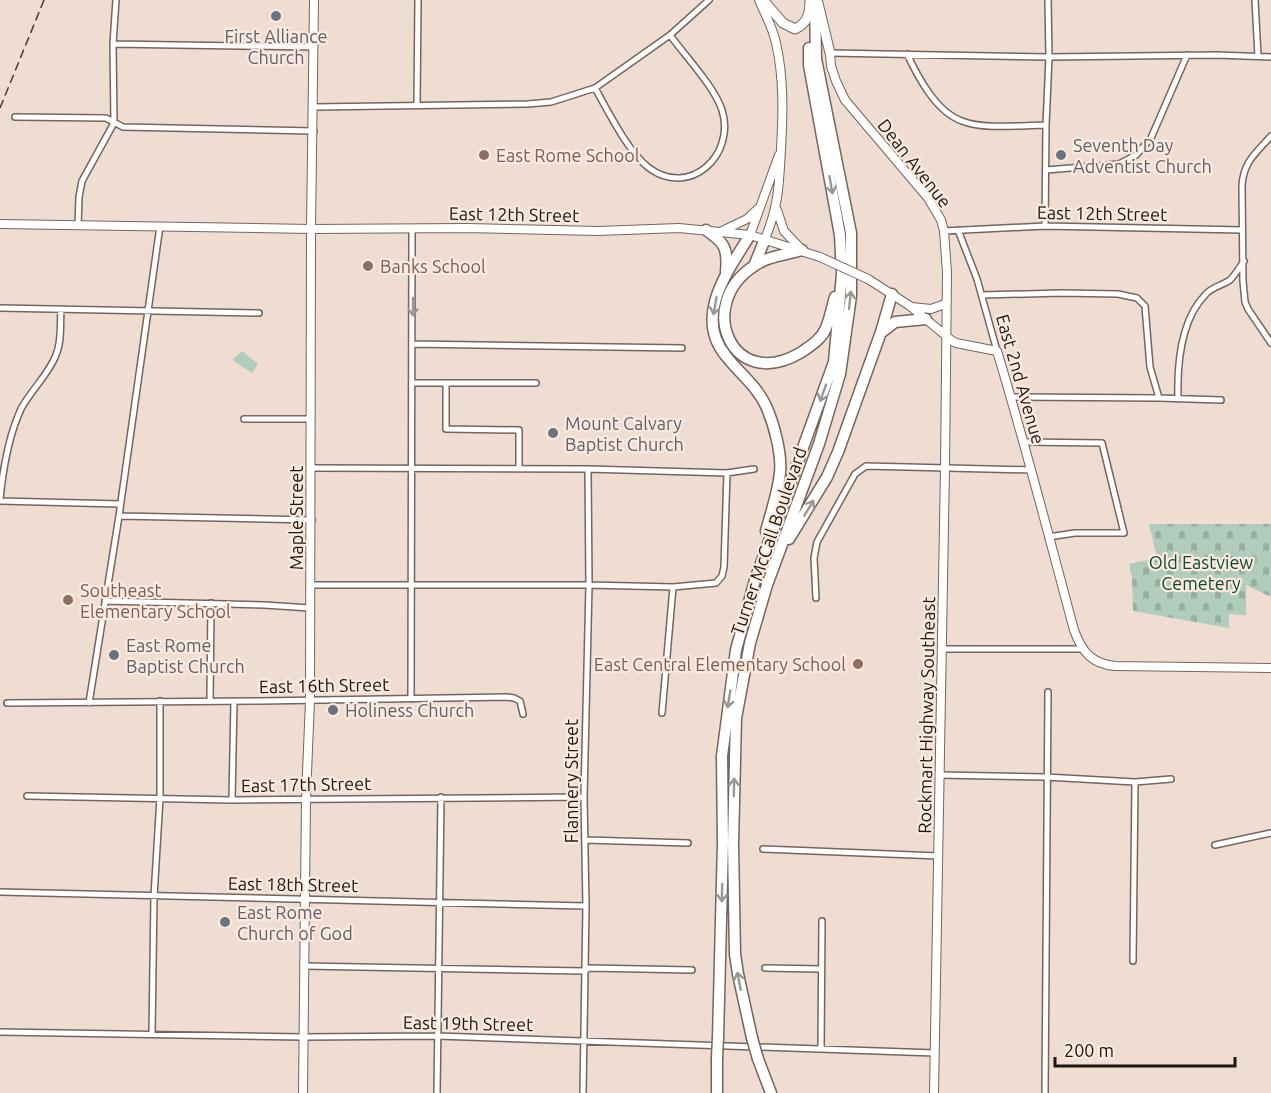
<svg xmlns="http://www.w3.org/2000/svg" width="1271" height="1093" font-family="Ubuntu,sans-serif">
  <defs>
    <pattern id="cemetery-stones" width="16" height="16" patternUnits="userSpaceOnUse" patternTransform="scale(1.5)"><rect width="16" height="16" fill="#b0ccbc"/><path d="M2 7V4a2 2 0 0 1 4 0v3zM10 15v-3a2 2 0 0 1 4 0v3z" fill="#97aea1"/></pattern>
  </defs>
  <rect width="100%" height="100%" fill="#f0ddd2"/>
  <path fill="#b0ccbc" d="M242 351 258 364 252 373 234 361 233 359Z"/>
  <path fill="url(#cemetery-stones)" d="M1149 524H1271V597L1246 585V615L1229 614V628L1133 611 1132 578 1129 564 1157 558Z"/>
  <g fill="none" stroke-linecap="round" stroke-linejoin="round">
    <defs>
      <path id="street" d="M1255 0 1258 56
        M113 44 313 47
        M830 53 1049 57 1217 55 1271 57
        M907 54C918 77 936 112 962 121 984 130 1022 125 1046 125
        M595 88C608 111 628 152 649 168 690 198 736 155 722 110 714 86 685 56 670 35
        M417 105 418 0
        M314 107 528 104 551 102 595 88 670 35 709 0
        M15 117 106 118 123 127 314 131
        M1271 136C1256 153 1244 161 1242 185L1243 281 1245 302 1248 309 1271 343
        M1046 170 1119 164 1136 155 1151 138 1187 55
        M78 226 79 197 82 181 114 123 113 44 116 0
        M1045 226 1046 125 1049 57 1048 0
        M958 230 977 279 997 351
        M944 231 1045 226 1242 230
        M982 295 1062 293 1118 294 1137 298 1145 306 1150 367 1159 398
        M0 308 259 313
        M413 344 682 348
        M413 383H536
        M446 383V429L519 430V469
        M1011 397 1159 398 1221 400
        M1178 399C1177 365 1180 320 1206 294 1212 287 1223 285 1230 280 1235 275 1240 267 1244 261
        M244 419H311
        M1024 442 1102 443 1124 533H1075L1048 537
        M312 468 588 469 727 473 754 469
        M0 499C3 469 8 437 21 409 31 390 49 374 56 355 62 341 60 323 61 309
        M0 501 120 504
        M119 516 312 520
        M311 585H589L673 587 716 583 722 576 724 567 727 473
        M816 598 814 558 817 542 855 474 866 466 1032 470
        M105 601 264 605 310 608
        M942 649H1083
        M411 699 412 228
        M210 701 211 603
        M7 703 261 701 507 697 514 698 520 701 523 714
        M89 703 119 516 160 226
        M662 713 673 587
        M940 775 1046 777 1135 782 1171 779
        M27 796 232 800 584 797
        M232 800 234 701
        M585 840 688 843
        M1215 845 1271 833
        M763 849 939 856
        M0 892 586 906
        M1133 961 1135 782
        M304 966 584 971 589 968 692 970
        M765 968 821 969
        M0 1032 303 1037 437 1036 935 1053
        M152 1034 154 896 160 798V701
        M821 1049 822 921
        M437 1093 441 797
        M583 1093 586 906 584 797 589 585 588 469
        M1045 1093 1048 692"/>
      <path id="secondary" d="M759 0C765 14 773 28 776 43 784 78 783 113 781 149 779 184 779 205 765 239
        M830 53 831 66 836 81 845 100 928 198 941 220 944 231 947 272 945 468 934 1093
        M777 210 784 231 801 249
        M0 224 311 229 467 228 598 231 679 228 750 235 820 257
        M722 231 747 219 760 207
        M750 235 779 155
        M868 279 910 306 951 340 956 343 997 351C1025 443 1049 537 1074 630 1082 652 1092 664 1115 666L1271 668
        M911 307 931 309 945 304 947 300
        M303 1093 306 798 310 700 311 229 314 0"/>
      <path id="primary" d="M763 0 783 23 795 29C808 23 810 13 810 0
        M818 3 830 53"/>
      <path id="highway" d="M706 230C725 243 728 248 726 272
        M750 235C728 271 693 316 726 356 739 373 757 386 766 406 774 424 782 454 780 473 778 492 771 513 766 531
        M802 250C786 255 768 256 754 266 695 304 731 393 800 353 810 346 821 340 826 328 830 318 832 307 835 297
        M754 266 765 239
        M882 332 895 322 926 319
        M789 539 827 477 838 452 881 332 892 294
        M718 1038 723 842 722 756 736 650 755 580 834 362 842 274 840 235 809 65V48
        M752 1038 738 974 735 954 733 844 736 718 750 643 767 585 819 444 840 374 851 296V233L816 59 815 0
        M717 1058V1093
        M758 1059 771 1093"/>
    </defs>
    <use href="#street" stroke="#75655c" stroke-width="8"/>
    <use href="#secondary" stroke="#75655c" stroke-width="10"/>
    <use href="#primary" stroke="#75655c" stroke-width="11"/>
    <use href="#highway" stroke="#75655c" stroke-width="13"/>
    <use href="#street" stroke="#fff" stroke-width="5"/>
    <use href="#secondary" stroke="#fff" stroke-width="8"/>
    <use href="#primary" stroke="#fff" stroke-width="9"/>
    <use href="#highway" stroke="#fff" stroke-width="10"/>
    <path stroke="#453c37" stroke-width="1.5" stroke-dasharray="9 4.5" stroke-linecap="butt" d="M0 108 44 0"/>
    <defs>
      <path id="secondary-bridge" d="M820 257 868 279"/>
      <path id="highway-bridge" d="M752 1038 758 1059
        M717 1058 718 1038"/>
    </defs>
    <use href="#secondary-bridge" stroke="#75655c" stroke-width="10" stroke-linecap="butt"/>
    <use href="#highway-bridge" stroke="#75655c" stroke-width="13" stroke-linecap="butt"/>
    <use href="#secondary-bridge" stroke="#fff" stroke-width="8"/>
    <use href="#highway-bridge" stroke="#fff" stroke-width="10"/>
  </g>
  <defs><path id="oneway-shaft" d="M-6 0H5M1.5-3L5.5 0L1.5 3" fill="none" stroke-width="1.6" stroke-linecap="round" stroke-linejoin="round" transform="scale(1.5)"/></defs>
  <g stroke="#999795">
    <use href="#oneway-shaft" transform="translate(831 185) rotate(80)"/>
    <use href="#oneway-shaft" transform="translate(850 300) rotate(-84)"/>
    <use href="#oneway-shaft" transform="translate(715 306) rotate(100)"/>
    <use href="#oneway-shaft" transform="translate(413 307) rotate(90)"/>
    <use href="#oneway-shaft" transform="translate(823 393) rotate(110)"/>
    <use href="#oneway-shaft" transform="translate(809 508) rotate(-59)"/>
    <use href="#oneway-shaft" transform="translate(729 699) rotate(99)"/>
    <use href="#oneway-shaft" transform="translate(734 787) rotate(-89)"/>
    <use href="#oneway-shaft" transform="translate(722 893) rotate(91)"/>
    <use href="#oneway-shaft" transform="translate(739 981) rotate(-101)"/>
  </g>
  <g fill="#6b7280" stroke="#fdeadf" stroke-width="2">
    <circle cx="276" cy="16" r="6"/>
    <circle cx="1061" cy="155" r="6"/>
    <circle cx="553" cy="433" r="6"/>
    <circle cx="114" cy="655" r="6"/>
    <circle cx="333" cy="710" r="6"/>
    <circle cx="225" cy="922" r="6"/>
  </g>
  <g fill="#8d6e63" stroke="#fdeadf" stroke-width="2">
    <circle cx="484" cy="155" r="6"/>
    <circle cx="368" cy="266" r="6"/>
    <circle cx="68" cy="600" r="6"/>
    <circle cx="858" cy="664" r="6"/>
  </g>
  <g text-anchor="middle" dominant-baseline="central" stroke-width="4.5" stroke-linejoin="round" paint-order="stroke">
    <g font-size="18" fill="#5b616d" stroke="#fdeadf" text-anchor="start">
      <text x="276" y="36" text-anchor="middle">First Alliance<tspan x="276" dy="21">Church</tspan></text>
      <text x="1073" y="145">Seventh Day<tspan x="1073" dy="21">Adventist Church</tspan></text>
      <text x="565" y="423">Mount Calvary<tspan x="565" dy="21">Baptist Church</tspan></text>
      <text x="126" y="645">East Rome<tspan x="126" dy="21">Baptist Church</tspan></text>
      <text x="345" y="710">Holiness Church</text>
      <text x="237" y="912">East Rome<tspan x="237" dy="21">Church of God</tspan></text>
    </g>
    <g font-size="18" fill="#785e54" stroke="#fdeadf" text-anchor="start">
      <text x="496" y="155">East Rome School</text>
      <text x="380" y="266">Banks School</text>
      <text x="80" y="590">Southeast<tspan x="80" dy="21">Elementary School</tspan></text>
      <text x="846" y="664" text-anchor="end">East Central Elementary School</text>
    </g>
    <g font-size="18" fill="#1d1713" stroke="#fdeadf">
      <text transform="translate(915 163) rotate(52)">Dean Avenue</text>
      <text transform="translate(1102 213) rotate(1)">East 12th Street</text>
      <text transform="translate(514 214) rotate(1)">East 12th Street</text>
      <text transform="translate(1021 379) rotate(74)">East 2nd Avenue</text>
      <text transform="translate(296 518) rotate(-90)">Maple Street</text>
      <text transform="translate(768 541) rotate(-71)">Turner McCall Boulevard</text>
      <text transform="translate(324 685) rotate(-1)">East 16th Street</text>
      <text transform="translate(926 715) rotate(-89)">Rockmart Highway Southeast</text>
      <text transform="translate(571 781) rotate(-90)">Flannery Street</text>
      <text transform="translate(306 784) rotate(-1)">East 17th Street</text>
      <text transform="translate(293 884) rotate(1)">East 18th Street</text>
      <text transform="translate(468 1023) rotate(1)">East 19th Street</text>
    </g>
    <g font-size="18" fill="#094b31" stroke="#fdeadf">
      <text x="1201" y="562">Old Eastview<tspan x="1201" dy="21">Cemetery</tspan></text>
    </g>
  </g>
  <path d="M1055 1057v9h180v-9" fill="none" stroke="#1d1713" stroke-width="3"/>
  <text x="1064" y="1057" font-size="18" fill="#1d1713" stroke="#fdeadf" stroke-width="4.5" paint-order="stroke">200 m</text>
</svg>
